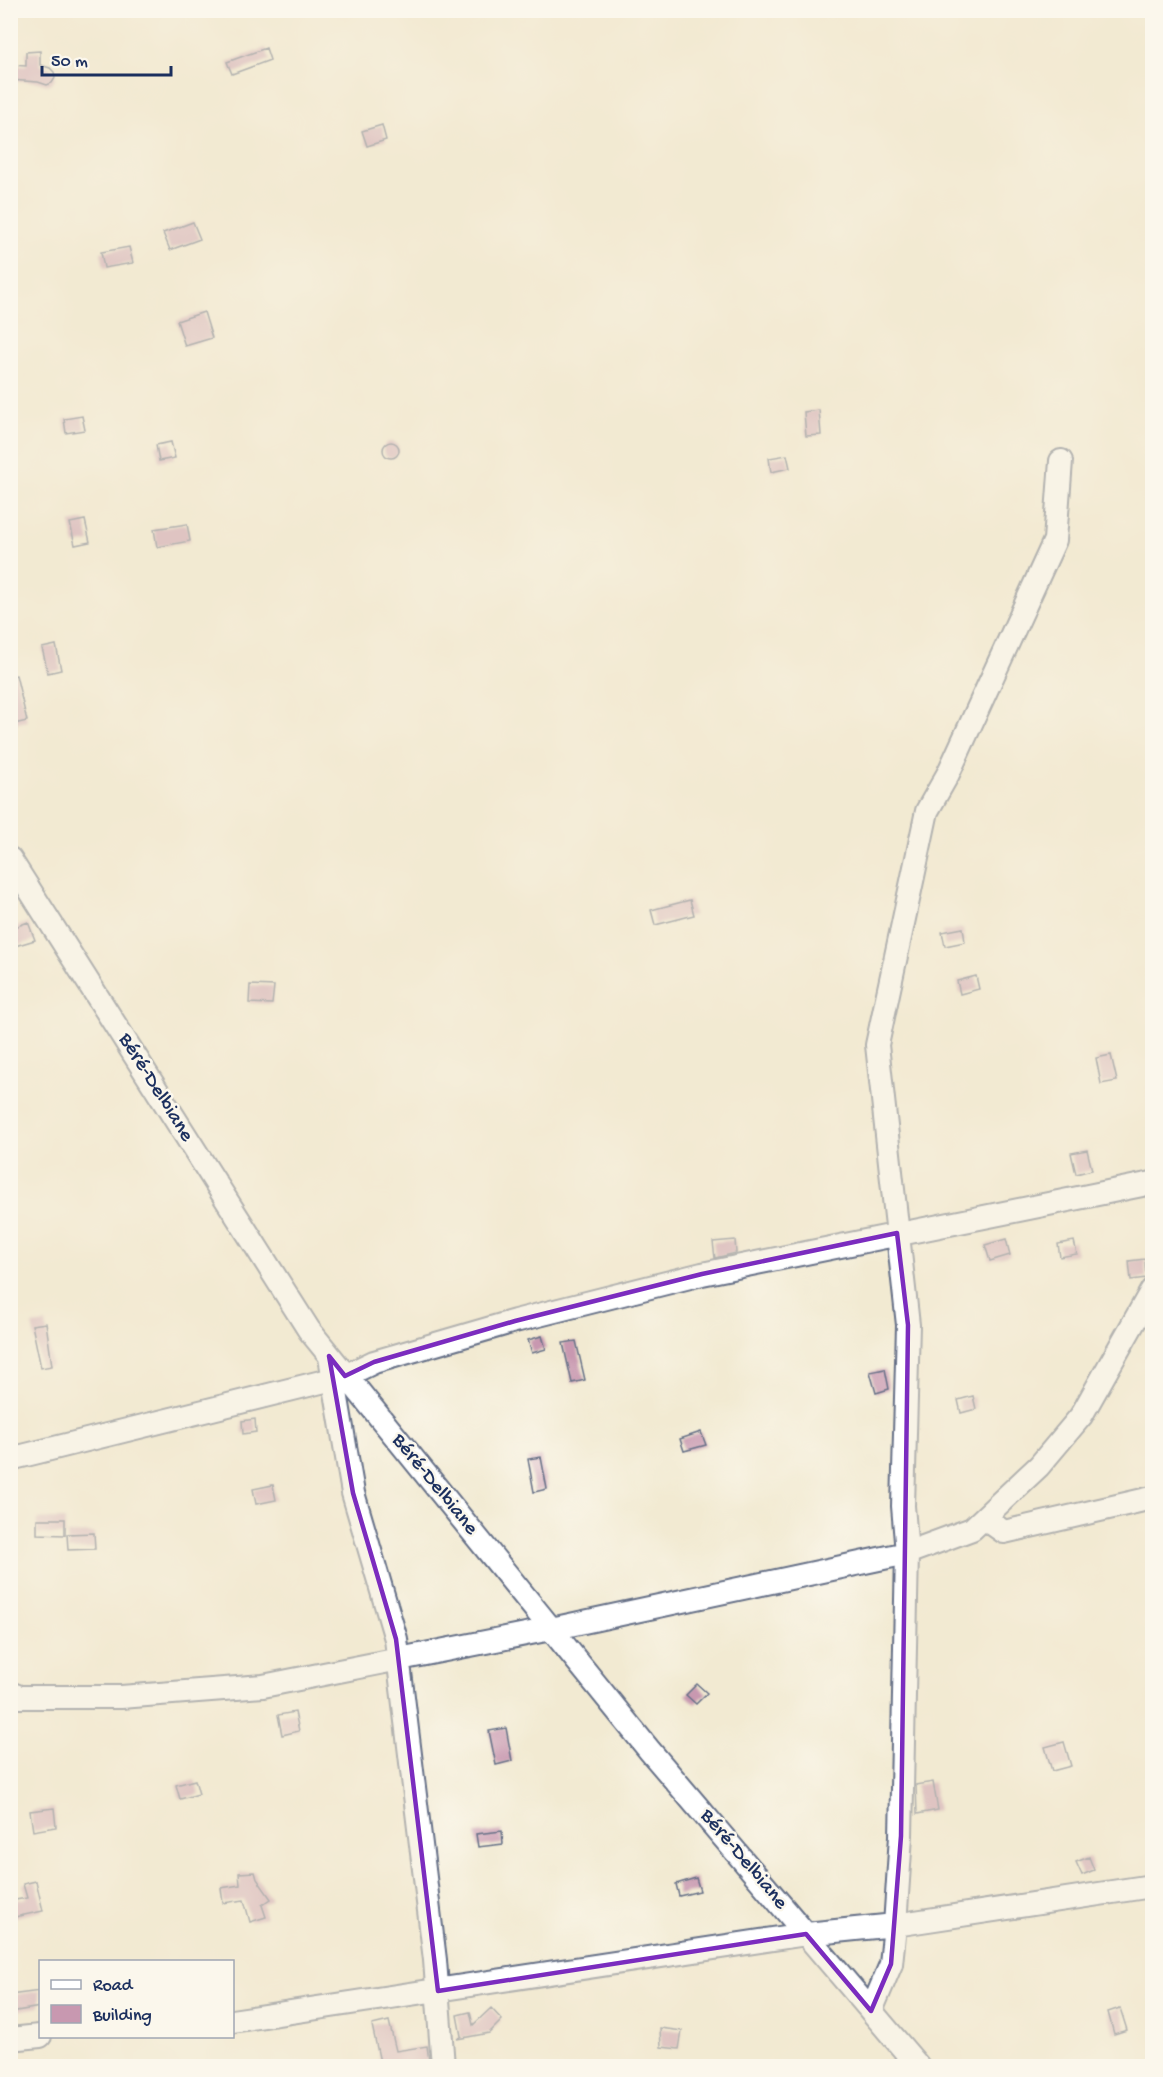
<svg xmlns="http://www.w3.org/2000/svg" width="1163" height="2077" font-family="'Gochi Hand',sans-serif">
  <rect width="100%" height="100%" fill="#fbf7ec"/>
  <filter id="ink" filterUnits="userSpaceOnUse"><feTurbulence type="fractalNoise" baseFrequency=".0167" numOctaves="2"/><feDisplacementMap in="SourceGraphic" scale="12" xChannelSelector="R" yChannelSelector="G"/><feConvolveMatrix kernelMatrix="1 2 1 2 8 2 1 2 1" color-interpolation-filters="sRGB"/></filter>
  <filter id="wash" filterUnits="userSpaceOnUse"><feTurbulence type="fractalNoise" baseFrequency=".008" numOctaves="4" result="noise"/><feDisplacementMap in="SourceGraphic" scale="24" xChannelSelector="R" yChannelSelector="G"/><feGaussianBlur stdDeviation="1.35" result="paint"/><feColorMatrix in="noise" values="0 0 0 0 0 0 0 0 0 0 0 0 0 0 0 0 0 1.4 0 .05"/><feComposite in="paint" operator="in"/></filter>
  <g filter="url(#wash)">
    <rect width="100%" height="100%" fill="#f2ead2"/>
    <g id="blocks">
      <path fill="#c898b0" d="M266 48 270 60 232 74 227 62Z
        M40 51V65L50 68 54 72 55 78 52 83 47 85 38 82 10 80V65L26 66V52Z
        M382 125 386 140 367 146 362 131Z
        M193 222 200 239 170 250 163 233Z
        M129 247 133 263 104 268 101 252Z
        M204 312 212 338 185 346 177 321Z
        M819 410 821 435 806 436 804 412Z
        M82 416 85 430 66 433 64 419Z
        M383 450a8 8 0 1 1 16 0a8 8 0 1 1-16 0Z
        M171 442 175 458 159 461 156 445Z
        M787 455 790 468 771 472 769 458Z
        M85 520 90 542 75 545 70 523Z
        M187 524 190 541 157 547 154 529Z
        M56 645 61 670 48 673 42 648Z
        M16 675 27 721 10 725V676Z
        M690 900 694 915 655 925 651 910Z
        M28 922 35 940 15 946 10 929Z
        M963 928 965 942 945 946 942 932Z
        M976 976 979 989 960 994 957 981Z
        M250 985 274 986 272 1004 249 1003Z
        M1111 1055 1117 1081 1101 1084 1096 1058Z
        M1087 1150 1092 1170 1076 1174 1071 1153Z
        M1006 1239 1010 1255 990 1261 985 1245Z
        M735 1240 736 1253 715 1258 713 1242Z
        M1074 1241 1077 1254 1060 1257 1058 1244Z
        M1145 1259 1146 1278 1131 1280 1129 1261Z
        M46 1323 52 1366 41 1368 32 1325Z
        M542 1336 546 1349 532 1353 528 1340Z
        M576 1341 585 1380 572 1383 563 1343Z
        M885 1369 889 1389 876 1393 870 1372Z
        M973 1396 976 1409 961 1413 958 1400Z
        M255 1419 256 1432 243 1434 242 1421Z
        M701 1432 706 1445 684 1451 680 1439Z
        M541 1457 547 1489 534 1492 528 1459Z
        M273 1485 276 1500 256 1504 253 1489Z
        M37 1519H65V1535L37 1534Z
        M94 1533 95 1549 68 1550 67 1534Z
        M697 1684 707 1693 696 1704 686 1695Z
        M295 1712 299 1731 282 1735 278 1715Z
        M506 1728 512 1761 496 1765 489 1731Z
        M1064 1742 1071 1766 1052 1771 1045 1747Z
        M195 1780 199 1794 180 1799 176 1785Z
        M933 1782 938 1810 917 1814 916 1785Z
        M54 1808 56 1827 33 1831 30 1811Z
        M502 1831 503 1844 478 1847 476 1834Z
        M1089 1857 1094 1870 1082 1875 1076 1862Z
        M255 1872 257 1879 271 1899 262 1905 266 1917 250 1922 244 1900 223 1903 221 1888 240 1885 239 1873Z
        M696 1878 700 1891 679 1896 676 1884Z
        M36 1881 43 1911 10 1918V1901L27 1898 23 1884Z
        M40 1991V2007L10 2012V1995Z
        M491 2008 502 2020 489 2033 457 2039 461 2036 457 2015 470 2012 473 2025Z
        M1120 2008 1127 2030 1114 2034 1108 2012Z
        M389 2021 396 2051 427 2046 429 2061 405 2067H381L372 2025Z
        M660 2028 682 2031 679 2049 661 2047Z"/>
    </g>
  </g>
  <g filter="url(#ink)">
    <use href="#blocks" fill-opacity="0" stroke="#667087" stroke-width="1.5"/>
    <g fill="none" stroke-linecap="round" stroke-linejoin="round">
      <defs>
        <path id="minor" d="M10 859 309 1330 650 1751 918 2066
          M330 1357 353 1493 396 1639 435 1960 443 2066
          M345 1376 374 1362 515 1321 702 1274 1152 1183
          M10 1459 333 1379
          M984 1518 1004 1532 1152 1498
          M10 1693 20 1697H121L263 1686 551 1629 907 1553 972 1529 1039 1466 1081 1416 1152 1290
          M871 2011 891 1964 895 1925 901 1836 907 1553 903 1506 908 1325 877 1045 927 811 948 774 1055 540 1061 461
          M232 2021 806 1934 895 1925 1152 1886
          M10 2039 40 2036"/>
      </defs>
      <use href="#minor" stroke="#667087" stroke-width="26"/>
      <use href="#minor" stroke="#fff" stroke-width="22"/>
    </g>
  </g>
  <path d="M0 0H1163V2077H0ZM897 1233 908 1325 901 1836 891 1964 871 2011 806 1934 438 1991 396 1639 353 1493 329 1356 345 1376 374 1362 515 1321 702 1274Z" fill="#f2ead2" fill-opacity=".55" fill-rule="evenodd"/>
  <path fill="none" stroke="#7b2cbf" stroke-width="4.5" stroke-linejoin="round" d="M897 1233 908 1325 901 1836 891 1964 871 2011 806 1934 438 1991 396 1639 353 1493 329 1356 345 1376 374 1362 515 1321 702 1274Z"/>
  <g text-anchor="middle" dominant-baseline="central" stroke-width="5" stroke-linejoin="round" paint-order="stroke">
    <g font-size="21" fill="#1b2f5e" stroke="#fbf7ec">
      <text transform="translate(155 1088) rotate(58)">Béré-Delbiane</text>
      <text transform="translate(434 1485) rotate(51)">Béré-Delbiane</text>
      <text transform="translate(743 1860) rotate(50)">Béré-Delbiane</text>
    </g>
  </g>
  <rect width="1163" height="2077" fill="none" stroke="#fbf7ec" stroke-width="36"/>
  <rect x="39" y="1960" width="195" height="78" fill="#fbf7ec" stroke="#a1a7b3" stroke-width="1.5"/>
  <rect x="51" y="1980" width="30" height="9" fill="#ffffff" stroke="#a1a7b3" stroke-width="1.5"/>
  <text x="93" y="1990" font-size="18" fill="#1b2f5e">Road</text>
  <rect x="51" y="2005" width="30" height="18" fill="#c898b0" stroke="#a1a7b3" stroke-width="1.5"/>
  <text x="93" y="2020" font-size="18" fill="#1b2f5e">Building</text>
  <path d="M42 66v9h129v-9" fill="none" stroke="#1b2f5e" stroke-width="3"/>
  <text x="51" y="66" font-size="18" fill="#1b2f5e" stroke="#fbf7ec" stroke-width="4.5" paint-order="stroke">50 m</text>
</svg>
